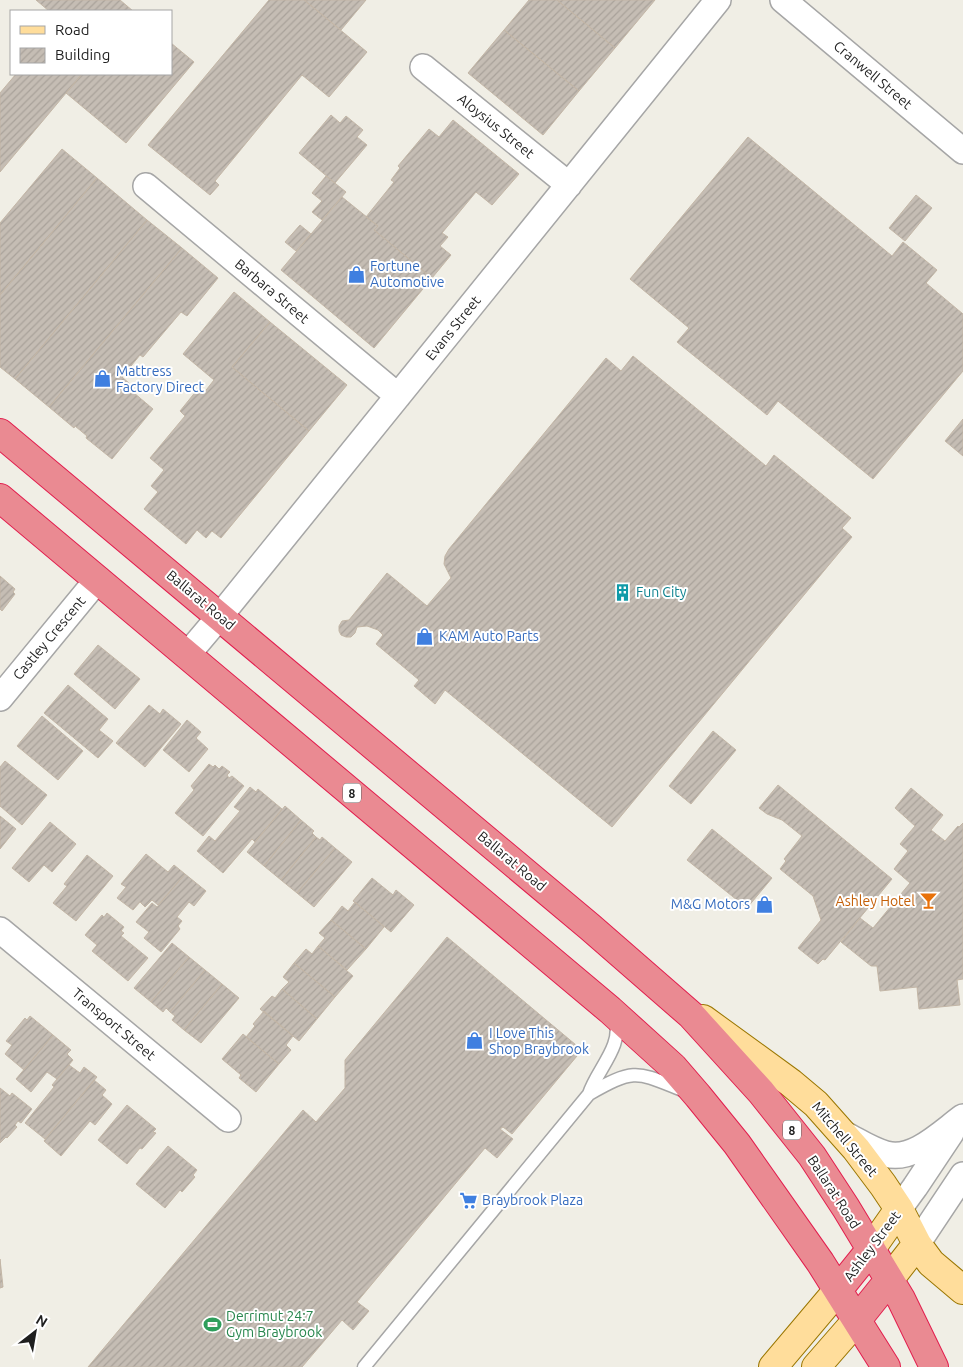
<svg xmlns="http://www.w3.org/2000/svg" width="963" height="1367" font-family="Ubuntu,sans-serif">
  <defs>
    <pattern id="building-hatch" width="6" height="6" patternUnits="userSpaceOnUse" patternTransform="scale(1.25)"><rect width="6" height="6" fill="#c5bdb4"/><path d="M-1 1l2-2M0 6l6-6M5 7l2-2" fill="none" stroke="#a9a29a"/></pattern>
  </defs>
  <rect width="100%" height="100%" fill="#f0eee5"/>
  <path fill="url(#building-hatch)" stroke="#c3b6a6" d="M36 0H120L133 11H49Z
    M269 0H304L367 52 329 97 302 75 215 181 219 185 210 195 148 145Z
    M304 0H366L341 30Z
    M529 0H557L615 48 579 91 504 30Z
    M557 0H655L615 48Z
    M504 30 579 91 543 135 468 73Z
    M171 43 194 62 126 143 66 93 82 74H171Z
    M16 74H82L0 172V93Z
    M331 115 340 123 346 116 363 130 357 137 367 145 335 183 299 153Z
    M453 120 519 174 492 205 476 192 442 233 448 237 440 246 451 255 432 278 374 230 378 226 366 217 394 182 391 180 400 168 398 166 429 129 439 137Z
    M748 137 892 256 903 242 937 270 926 283 963 314V371L873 479 778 401 767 415 677 342 689 328 630 279Z
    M62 149 97 178 0 295V223Z
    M326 176 346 192 322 220 312 212 322 201 312 193Z
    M97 178 147 220 15 379 0 367V295Z
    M916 195 932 208 905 241 889 228Z
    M342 197 378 226 374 230 432 278 374 348 281 270Z
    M147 220 182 248 49 407 15 379Z
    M300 225 311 234 296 251 285 242Z
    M182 248 218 278 187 316 181 312 143 357 140 355 122 377 130 384 127 387 153 409 112 459 86 438 87 436 75 426 74 428 49 407Z
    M234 292 270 322 232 367 309 431 221 538 212 531 206 538 197 530 186 544 144 509 158 492 151 486 164 470 150 458 185 416 180 411 197 390 203 394 214 380 183 354Z
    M270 322 347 385 309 431 232 367Z
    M633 356 766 466 774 455 851 518 842 528 852 537 612 827 445 690 435 704 414 686 419 680 376 644 383 635 378 630 367 626 357 627 355 633 351 637H346L341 635 339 631V626L342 621 349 620 387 573 427 606 451 578 444 564 445 556 449 549 606 358 621 371Z
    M963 419V456L945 441Z
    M0 576 15 589 13 592 15 594 2 611 0 609Z
    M98 645 140 679 115 709 74 674Z
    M68 685 108 719 99 730 113 741 98 758 44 713Z
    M149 705 160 714 163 709 181 724 145 767 116 743Z
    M42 716 83 751 58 780 17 746Z
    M187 720 201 732 196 738 208 749 189 772 163 750Z
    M713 731 736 750 691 804 669 786Z
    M5 761 47 795 22 825 0 806V767Z
    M209 764 213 767 215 765 219 769 222 766 230 772 227 775 229 778 232 776 244 786 203 836 175 813 194 790 191 786Z
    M778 785 892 879 825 960 823 959 818 964 798 948 821 920 813 896 780 869 786 861 784 859 802 836 782 820 767 814 759 808Z
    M250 787 256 792 258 789 282 809 255 842 252 839 223 873 197 851 209 836 215 841 240 811 234 807Z
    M911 788 943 815 931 830 945 841 958 826 959 827 963 823V979L957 980 960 1005 919 1009 917 987 880 991 877 966H871L841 942 860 918 873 928 910 883 894 869 908 851 900 844 915 826 895 808Z
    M285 806 301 820 264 866 247 852Z
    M0 816 16 829 0 849Z
    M301 820 314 831 312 833 316 837 281 880 264 866Z
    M50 822 76 844 52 872 44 865 29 882 12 868Z
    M712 829 772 878 747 908 687 860Z
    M316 837 320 840 322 837 335 848 297 893 281 880Z
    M335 848 352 862 314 907 297 893Z
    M146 854 168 872 174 865 185 874 158 905 152 900 145 907 140 902 133 910 117 898 126 887 121 884Z
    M87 855 113 876 76 921 53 903 67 886 64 884Z
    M185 874 206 891 194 906 189 902 177 917 182 921 178 926 180 929 161 952 144 938 149 932 136 922 152 903 157 907Z
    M372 878 393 895 396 890 414 905 391 932 353 901Z
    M355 902 384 927 366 949 331 920 342 906 348 911Z
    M107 913 124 927 121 931 124 933 121 936 148 958 128 981 92 951 97 945 85 935 102 915 104 917Z
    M331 920 366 949 347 970 318 946 325 938 319 933Z
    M447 937 582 1050 512 1134 503 1127 500 1129 513 1139 497 1158 485 1148 357 1302 369 1311 353 1330 342 1320 302 1367H88L303 1110 316 1122 345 1088V1060Z
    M172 943 189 957 151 1002 134 988Z
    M318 946 353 976 335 997 294 963 306 949 312 954Z
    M189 957 205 970 170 1012 166 1008 163 1012 151 1002Z
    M294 963 335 997 317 1019 282 989 289 982 283 977Z
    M205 970 222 984 184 1030 172 1020 175 1016 170 1012Z
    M222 984 239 998 201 1043 184 1030Z
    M282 989 317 1019 299 1041 260 1009 272 996 275 998Z
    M264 1011 293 1036 286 1045 291 1050 279 1064 246 1037 255 1026 253 1024Z
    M30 1016 53 1035 24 1070 5 1054 12 1045 6 1041 25 1018 27 1020Z
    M243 1034 279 1064 256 1092 239 1078 241 1075 222 1059Z
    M53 1035 71 1050 67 1054 73 1060 57 1079 47 1072 31 1092 16 1079Z
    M69 1065 80 1073 84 1067 97 1077 45 1139 25 1123 54 1087 52 1085Z
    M94 1080 106 1090 102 1095 112 1104 95 1125 90 1121 61 1156 44 1141Z
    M0 1088 10 1096 12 1093 32 1109 21 1123 18 1121 15 1125 17 1127 7 1138 6 1137 0 1143Z
    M127 1105 156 1129 153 1132 156 1133 142 1149 140 1148 127 1164 98 1140Z
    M168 1146 197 1170 193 1175 195 1177 182 1192 180 1190 165 1208 136 1184Z
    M0 1259 3 1287 0 1288Z"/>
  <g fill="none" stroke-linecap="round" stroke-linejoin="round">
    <defs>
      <path id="lane" d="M589 1094C597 1069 624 1046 615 1018
        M364 1367 589 1094C636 1067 637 1072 685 1091"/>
      <path id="street" d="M783 0 963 151
        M423 67 569 185
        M146 186 398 396
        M187 655 220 616 718 0
        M0 698 98 579
        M0 930 228 1119
        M844 1134C858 1141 871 1150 886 1154 913 1162 942 1132 963 1117
        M899 1209 915 1187 951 1133
        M917 1244 963 1175"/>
      <path id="primary" d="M703 1019 791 1083 816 1104 856 1149 883 1185 899 1209 917 1244 931 1263 963 1290
        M871 1249 899 1209
        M889 1280 917 1244
        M773 1367 838 1290
        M816 1367 857 1320"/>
      <path id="highway" d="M0 433 590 927 691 1015 761 1092 812 1156 846 1208 901 1299 934 1367
        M0 498 610 1010 673 1067 698 1096 737 1144 820 1262 886 1367
        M838 1290 871 1249
        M857 1320 889 1280"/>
    </defs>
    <use href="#lane" stroke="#a6a6a6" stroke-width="15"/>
    <use href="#street" stroke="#a6a6a6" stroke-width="28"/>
    <use href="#primary" stroke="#9a7600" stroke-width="30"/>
    <use href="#highway" stroke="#e21e4e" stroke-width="30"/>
    <use href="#lane" stroke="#fff" stroke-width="12"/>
    <use href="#street" stroke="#fff" stroke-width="25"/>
    <use href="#primary" stroke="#ffdd9b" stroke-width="28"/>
    <use href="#highway" stroke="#ea8a92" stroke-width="28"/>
  </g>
  <defs>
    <symbol id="shop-bare" viewBox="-9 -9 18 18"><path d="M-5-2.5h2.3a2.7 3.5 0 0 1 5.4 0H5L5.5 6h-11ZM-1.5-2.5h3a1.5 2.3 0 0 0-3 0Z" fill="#3f7fe0" stroke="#fff" stroke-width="2.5" paint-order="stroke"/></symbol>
    <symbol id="building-bare" viewBox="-9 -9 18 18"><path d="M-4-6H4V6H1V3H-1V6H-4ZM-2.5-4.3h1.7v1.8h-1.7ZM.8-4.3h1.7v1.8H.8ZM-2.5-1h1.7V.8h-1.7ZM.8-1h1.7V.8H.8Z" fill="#0f9aa8" stroke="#fff" stroke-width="2.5" paint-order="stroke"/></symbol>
    <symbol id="bar-bare" viewBox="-9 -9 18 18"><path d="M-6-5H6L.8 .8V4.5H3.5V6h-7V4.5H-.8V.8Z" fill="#e8710a" stroke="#fff" stroke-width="2.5" paint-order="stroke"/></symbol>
    <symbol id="supermarket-bare" viewBox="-9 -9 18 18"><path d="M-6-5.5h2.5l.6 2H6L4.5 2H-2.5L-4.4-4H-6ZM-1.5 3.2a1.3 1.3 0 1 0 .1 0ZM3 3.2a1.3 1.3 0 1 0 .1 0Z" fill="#3f7fe0" stroke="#fff" stroke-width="2.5" paint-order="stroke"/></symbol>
    <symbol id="stadium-bare" viewBox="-9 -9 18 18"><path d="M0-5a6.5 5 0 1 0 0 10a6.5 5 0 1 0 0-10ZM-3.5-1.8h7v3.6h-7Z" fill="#2e9e5b" stroke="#fff" stroke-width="2.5" paint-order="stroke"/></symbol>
  </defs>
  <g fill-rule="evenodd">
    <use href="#shop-bare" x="344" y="262" width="25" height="25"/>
    <use href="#shop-bare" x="90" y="366" width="25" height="25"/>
    <use href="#building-bare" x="610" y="580" width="25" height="25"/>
    <use href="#shop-bare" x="412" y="624" width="25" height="25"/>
    <use href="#bar-bare" x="916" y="888" width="25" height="25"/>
    <use href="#shop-bare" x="752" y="892" width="25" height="25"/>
    <use href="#shop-bare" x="462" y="1028" width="25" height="25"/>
    <use href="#supermarket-bare" x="456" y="1188" width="25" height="25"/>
    <use href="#stadium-bare" x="200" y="1312" width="25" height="25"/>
  </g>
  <g text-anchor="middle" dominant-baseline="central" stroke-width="4" stroke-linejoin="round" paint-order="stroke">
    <g fill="#fff" stroke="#626262" stroke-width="1">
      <rect x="343" y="783.5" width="18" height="19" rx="4"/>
      <rect x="783" y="1120.5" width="18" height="19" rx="4"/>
    </g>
    <g font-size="12" font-weight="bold" fill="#1f1f1f">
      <text x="352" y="793">8</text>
      <text x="792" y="1130">8</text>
    </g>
    <g font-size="14" fill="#1f1f1f" stroke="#fff">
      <text transform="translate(873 75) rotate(40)">Cranwell Street</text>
      <text transform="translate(496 126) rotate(39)">Aloysius Street</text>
      <text transform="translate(272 291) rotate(40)">Barbara Street</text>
      <text transform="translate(453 328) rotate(-51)">Evans Street</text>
      <text transform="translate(201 600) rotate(40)">Ballarat Road</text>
      <text transform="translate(49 638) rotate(-50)">Castley Crescent</text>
      <text transform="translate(512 861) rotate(40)">Ballarat Road</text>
      <text transform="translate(114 1024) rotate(40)">Transport Street</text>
      <text transform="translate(845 1139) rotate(50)">Mitchell Street</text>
      <text transform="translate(834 1192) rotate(57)">Ballarat Road</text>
      <text transform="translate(872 1246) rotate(-53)">Ashley Street</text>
    </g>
    <g font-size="14" fill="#366cbe" stroke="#fff" text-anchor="start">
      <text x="370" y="266">Fortune<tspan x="370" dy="16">Automotive</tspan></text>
      <text x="116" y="371">Mattress<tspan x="116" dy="16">Factory Direct</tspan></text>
      <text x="439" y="636">KAM Auto Parts</text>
      <text x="750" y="904" text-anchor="end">M&amp;G Motors</text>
      <text x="489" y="1033">I Love This<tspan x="489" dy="16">Shop Braybrook</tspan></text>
      <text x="482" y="1200">Braybrook Plaza</text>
    </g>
    <g font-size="14" fill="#0d838f" stroke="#fff" text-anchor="start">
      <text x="636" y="592">Fun City</text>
    </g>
    <g font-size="14" fill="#c56008" stroke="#fff" text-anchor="end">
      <text x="915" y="901">Ashley Hotel</text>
    </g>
    <g font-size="14" fill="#27864d" stroke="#fff" text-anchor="start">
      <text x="226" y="1316">Derrimut 24:7<tspan x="226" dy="16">Gym Braybrook</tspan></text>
    </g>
  </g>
  <rect x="10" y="10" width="162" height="65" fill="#ffffff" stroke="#a5a5a5"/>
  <rect x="20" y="26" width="25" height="8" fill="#ffdd9b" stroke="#a5a5a5"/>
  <text x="55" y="35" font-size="15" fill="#1f1f1f">Road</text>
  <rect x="20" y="48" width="25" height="15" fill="url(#building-hatch)" stroke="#a5a5a5"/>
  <text x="55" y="60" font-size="15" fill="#1f1f1f">Building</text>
  <g transform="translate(35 1332) rotate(31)" stroke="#ffffff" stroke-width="4" paint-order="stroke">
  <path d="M0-4L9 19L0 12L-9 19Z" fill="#1f1f1f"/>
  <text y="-8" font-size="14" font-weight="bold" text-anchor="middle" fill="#1f1f1f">N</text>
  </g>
</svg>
